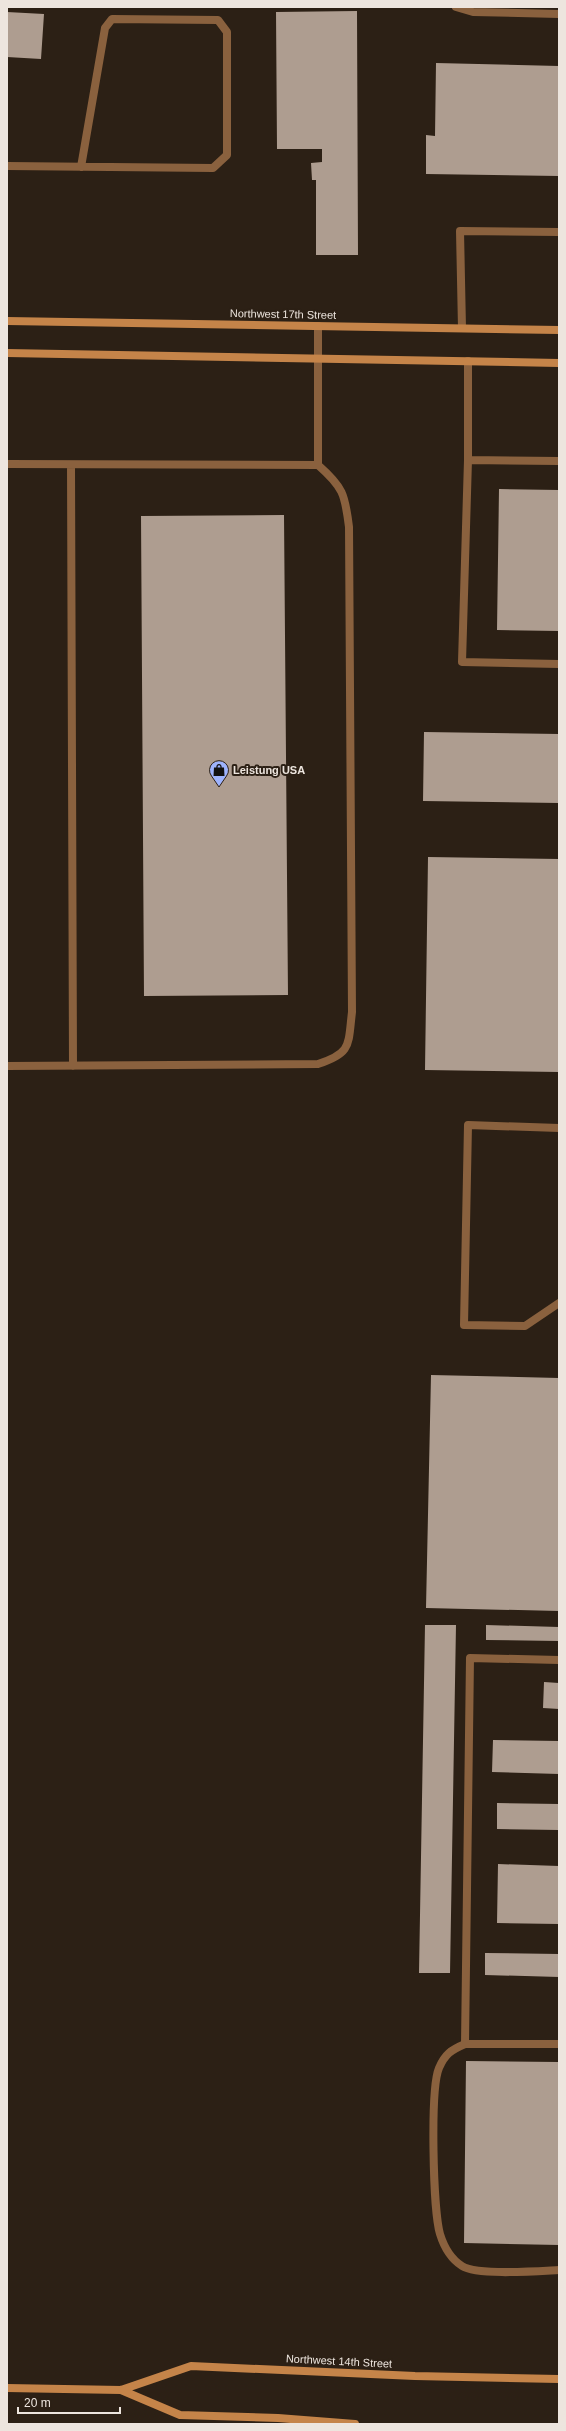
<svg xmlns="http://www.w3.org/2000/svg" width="566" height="2431" font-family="Arial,sans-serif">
  <rect width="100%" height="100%" fill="#2c2015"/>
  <path fill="#ae9d90" d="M357 11 358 255H316V180H312L311 163 322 162V149H277L276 12Z
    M7 12 44 14 41 59 7 57Z
    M436 63 559 66V176L426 174V135L435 136Z
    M499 489 559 490V631L497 630Z
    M284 515 288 995 144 996 141 516Z
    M424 732 559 734V803L423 801Z
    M428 857 559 859V1072L425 1070Z
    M431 1375 559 1378V1611L426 1608Z
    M425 1625H456L450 1973H419Z
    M486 1625 559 1627V1641L486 1640Z
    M544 1682 559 1683V1709L543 1708Z
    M493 1740 559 1741V1774L492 1772Z
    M497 1803 559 1804V1830L497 1829Z
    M498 1864 559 1866V1924L497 1923Z
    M485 1953 559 1954V1977L485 1975Z
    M466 2061 559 2062V2245L464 2243Z"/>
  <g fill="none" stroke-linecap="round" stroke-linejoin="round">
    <path stroke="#8a613e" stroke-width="8" d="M456 7 473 12 559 14
      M7 166 213 168 227 155V32L218 20 112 19 105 28 81 167
      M318 326V465
      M462 328 460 231 559 232
      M468 361V460
      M559 461 468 460 462 662 559 664
      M7 464 318 465C343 487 345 494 349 527L352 1012C348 1045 352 1053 318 1064L7 1066
      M71 465 73 1066
      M559 1128 468 1125 464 1325 525 1326 559 1303
      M559 1660 470 1658 465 2044H559
      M465 2044C451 2050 445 2054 439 2068 430 2089 433 2210 440 2234 444 2247 451 2259 462 2266 477 2276 539 2271 559 2270"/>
    <path stroke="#c58449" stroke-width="8" d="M7 321 559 330
      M7 353 559 363
      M7 2388 121 2390 191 2366 415 2376 559 2379
      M121 2390 180 2415 278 2418 355 2424"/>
  </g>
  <defs>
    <symbol id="shop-pin" viewBox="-11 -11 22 30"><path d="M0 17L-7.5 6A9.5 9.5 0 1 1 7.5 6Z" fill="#9eb3fd" stroke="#2c2015"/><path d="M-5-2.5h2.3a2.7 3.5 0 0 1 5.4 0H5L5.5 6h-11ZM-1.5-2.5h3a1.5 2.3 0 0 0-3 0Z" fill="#111"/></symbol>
  </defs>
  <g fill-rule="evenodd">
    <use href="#shop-pin" x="208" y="759" width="22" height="30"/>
  </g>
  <g text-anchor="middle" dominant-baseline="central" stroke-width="4" stroke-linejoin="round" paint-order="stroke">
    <g font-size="11" fill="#ede5de" stroke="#2c2015">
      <text transform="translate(283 314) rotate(1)">Northwest 17th Street</text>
      <text transform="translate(339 2361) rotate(3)">Northwest 14th Street</text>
    </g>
    <g font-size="11" font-weight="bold" fill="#ede5de" stroke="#2c2015" text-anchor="start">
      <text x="233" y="770">Leistung USA</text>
    </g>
  </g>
  <rect width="566" height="2431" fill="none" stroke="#ede5de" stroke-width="16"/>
  <path d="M18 2407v6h102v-6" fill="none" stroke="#ede5de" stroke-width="2"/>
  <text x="24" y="2407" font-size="12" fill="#ede5de" stroke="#2c2015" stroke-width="3" paint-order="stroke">20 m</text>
</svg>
